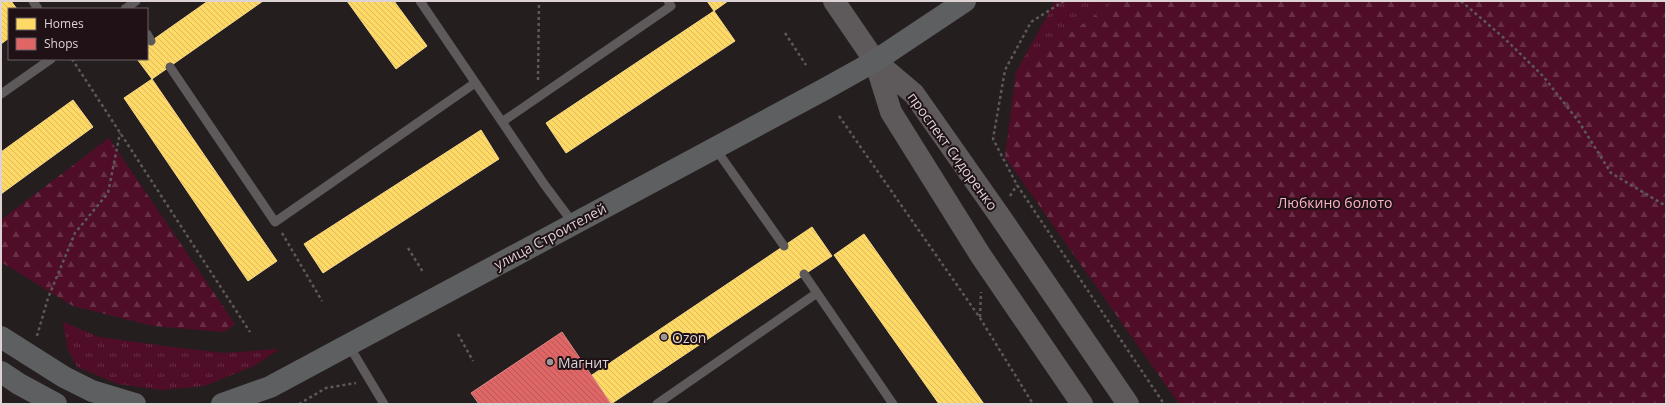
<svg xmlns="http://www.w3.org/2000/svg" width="1667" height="405" font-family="'Open Sans',sans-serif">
  <defs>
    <pattern id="grass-tufts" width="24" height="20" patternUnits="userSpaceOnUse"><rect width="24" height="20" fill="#4f0d28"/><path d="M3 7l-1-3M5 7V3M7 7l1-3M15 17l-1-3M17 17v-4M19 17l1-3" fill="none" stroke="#682f46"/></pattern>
    <pattern id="forest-firs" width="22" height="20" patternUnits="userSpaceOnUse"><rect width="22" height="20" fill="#4f0d28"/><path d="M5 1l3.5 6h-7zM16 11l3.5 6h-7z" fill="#682f46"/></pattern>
    <pattern id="homes-back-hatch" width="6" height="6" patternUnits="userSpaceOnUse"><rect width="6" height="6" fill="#ffd966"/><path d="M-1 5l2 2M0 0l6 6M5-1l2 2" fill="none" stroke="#d9ba5e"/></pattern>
    <pattern id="shops-back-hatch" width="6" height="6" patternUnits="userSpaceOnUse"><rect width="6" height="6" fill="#e06666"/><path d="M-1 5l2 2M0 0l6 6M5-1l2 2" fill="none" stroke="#b15a5b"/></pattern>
  </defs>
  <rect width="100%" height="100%" fill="#251e1f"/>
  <path fill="url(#grass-tufts)" d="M1055 1H1115L1016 72Z
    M63 322 99 337 165 346 223 353 280 349 254 366 204 386 161 390 118 384 77 367 68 350Z"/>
  <path fill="url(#forest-firs)" d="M1115 1H1666V404H1179L1005 157 1016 72Z
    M109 138 235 324 224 332 153 326 73 306 1 262V220Z"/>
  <path fill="url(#homes-back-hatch)" stroke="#f5d787" d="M1 1H11L17 9H9V38L1 44Z
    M208 1H263L152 79 137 59H147V44Z
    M347 1H394L427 46 396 69Z
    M707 1H728L714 11Z
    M714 11 735 41 566 153 546 123Z
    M152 79 277 261 248 281 124 98Z
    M73 100 93 127 1 194V152Z
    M481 130 499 159 323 273 304 244Z
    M812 227 832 256 611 404 592 375Z
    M864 234 984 404H939L834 255Z"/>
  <path fill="url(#shops-back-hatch)" stroke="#df8787" d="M562 332 611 404H479L471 393Z"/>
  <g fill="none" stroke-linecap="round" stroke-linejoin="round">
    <path stroke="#5d5859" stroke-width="2.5" stroke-dasharray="3 3" stroke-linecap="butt" d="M1064 1 1031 22 1005 70 993 139 1017 185 1164 404
      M1461 1 1504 38 1543 76 1579 122 1611 173 1666 206
      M785 33 806 65
      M72 59 250 332
      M538 80 539 1
      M839 116 980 318 1033 404
      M1010 196 1017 185
      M282 233 322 301
      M408 248 423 272
      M980 317 981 292
      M458 334 473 361
      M37 336 48 298 75 233 108 193 120 133
      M299 404 326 388 356 383"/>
    <path stroke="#5e595a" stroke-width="9" d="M33 1 38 9
      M420 1 544 184 573 223
      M125 9 136 1
      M147 34 151 41
      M170 67 275 222 475 83
      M1 94 51 59
      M502 122 671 6 668 1
      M715 148 784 246
      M804 274 893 404
      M348 344 384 404
      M657 404 817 293"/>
    <path stroke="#5e595a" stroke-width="22" d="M834 1 875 61"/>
    <path stroke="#5e595a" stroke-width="22" d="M875 61 914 94 999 215 1128 404
      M875 61 891 112 981 256 1082 404"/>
    <path stroke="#5d5f61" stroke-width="22" d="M1 337 64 377 92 391 135 404
      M1 372 19 384 56 404
      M222 404 270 387 823 90 875 61 965 1"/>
  </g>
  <g fill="#9d9495" stroke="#1f1115" stroke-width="1.5">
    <circle cx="664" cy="337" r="4"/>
    <circle cx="550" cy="362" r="4"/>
  </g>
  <g text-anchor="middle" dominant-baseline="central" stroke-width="4" stroke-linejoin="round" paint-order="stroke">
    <g font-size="14" fill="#ddd3d5" stroke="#1f1115">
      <text transform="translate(953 151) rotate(54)">проспект Сидоренко</text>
      <text transform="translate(550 236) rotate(-28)">улица Строителей</text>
    </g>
    <g font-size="14" fill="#fdb3c5" stroke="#1f1115">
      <text x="1335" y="202">Любкино болото</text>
    </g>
    <g font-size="14" fill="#ddd3d5" stroke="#1f1115" text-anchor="start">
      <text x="672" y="337">Ozon</text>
      <text x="558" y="362">Магнит</text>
    </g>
  </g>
  <rect width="1667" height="405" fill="none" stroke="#ddd3d5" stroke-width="4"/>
  <rect x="8" y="8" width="140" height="52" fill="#1f1115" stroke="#6b5f62"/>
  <rect x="16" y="18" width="20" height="12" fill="#ffd966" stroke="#6b5f62"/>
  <text x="44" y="28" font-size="12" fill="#ddd3d5">Homes</text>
  <rect x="16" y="38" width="20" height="12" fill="#e06666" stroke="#6b5f62"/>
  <text x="44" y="48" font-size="12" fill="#ddd3d5">Shops</text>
</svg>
